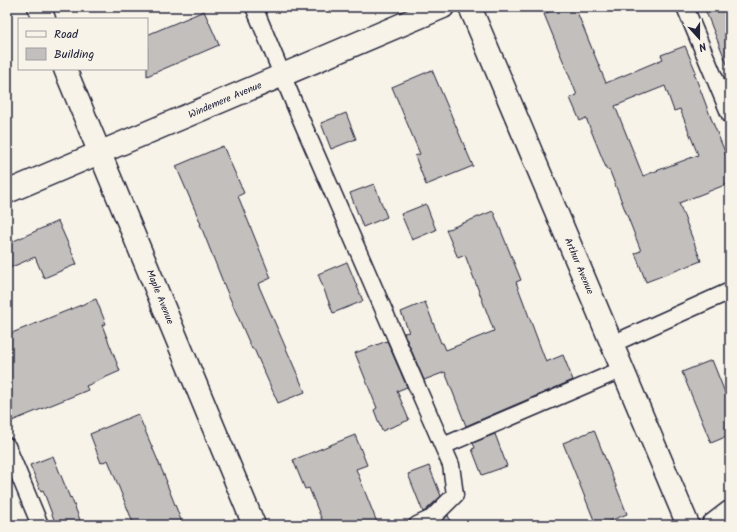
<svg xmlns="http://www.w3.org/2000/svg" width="737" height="532" font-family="Kalam,sans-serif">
  <rect width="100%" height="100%" fill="#f7f3e8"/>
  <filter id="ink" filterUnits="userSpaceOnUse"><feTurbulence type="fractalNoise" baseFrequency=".025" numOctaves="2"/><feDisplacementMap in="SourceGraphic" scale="8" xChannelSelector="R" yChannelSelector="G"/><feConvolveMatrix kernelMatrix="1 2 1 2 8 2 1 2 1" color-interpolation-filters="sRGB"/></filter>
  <g filter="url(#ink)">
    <path fill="#c2bfbd" stroke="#22223b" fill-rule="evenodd" d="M560 7H575L606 83 663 59 661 55 685 46 696 72 694 73 711 118 730 164V183L679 203 701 261 646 282 635 253 641 251 609 169 607 170 586 118 580 121 570 98 577 95 544 14ZM665 86 674 111 680 109 698 155 643 176 615 106Z
      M704 7H730V68L729 69Z
      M204 11 219 45 147 76V35Z
      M432 70 473 166 426 185 415 156 420 154 392 87Z
      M346 113 356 139 331 149 321 123Z
      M223 146 244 193 238 196 271 278 258 284 305 392 278 403 254 349H252L225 287 200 224H201L176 166Z
      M374 184 387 217 363 227 350 193Z
      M426 204 436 230 412 240 401 214Z
      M493 211 521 280 516 282 546 362 563 355 573 380 466 426 445 372 424 380 404 333 409 332 401 312 425 302 441 343H443L446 350 494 331 465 255 458 258 446 230Z
      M58 221 77 264 44 278 35 257 7 269V244Z
      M347 262 363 301 333 313 318 274Z
      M96 299 106 324 102 325 120 371 86 386 88 390 7 423V335Z
      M387 341 407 387 397 391 409 420 382 431 374 410 377 408 355 353Z
      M712 360 730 405V435L711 443 682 372Z
      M138 414 167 482H166L183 525H134L108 460 101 463 90 434Z
      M594 430 627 514 600 525H596L563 443Z
      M495 434 507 466 482 475 472 449 475 448 473 443Z
      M355 435 367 465 356 469 378 525H324L309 488 305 489 293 460Z
      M53 456 70 498 71 497 82 525H56L43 490 41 491 30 465Z
      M429 466 441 496 426 510 423 512 408 474Z
      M448 515 452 525H438H439Z"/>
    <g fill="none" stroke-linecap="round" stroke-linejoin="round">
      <defs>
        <path id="service" d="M254 7 296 108 451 465 455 495 432 518 417 525
          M685 7 730 115
          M612 344 730 291
          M7 446 40 525
          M443 446 623 369"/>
        <path id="minor" d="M470 7 688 525
          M7 192 443 7
          M713 525 730 512"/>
        <path id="tertiary" d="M39 7 44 19
          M65 69 254 525"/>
      </defs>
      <use href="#service" stroke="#22223b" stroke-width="19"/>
      <use href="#minor" stroke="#22223b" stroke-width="25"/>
      <use href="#tertiary" stroke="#22223b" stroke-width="25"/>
      <use href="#service" stroke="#f7f3e8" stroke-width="16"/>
      <use href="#minor" stroke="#f7f3e8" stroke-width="22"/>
      <use href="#tertiary" stroke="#f7f3e8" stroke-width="22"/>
    </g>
  </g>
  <g text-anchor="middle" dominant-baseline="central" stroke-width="3" stroke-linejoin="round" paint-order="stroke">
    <g font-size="10" fill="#22223b" stroke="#f7f3e8">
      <text transform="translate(225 100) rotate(-23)">Windemere Avenue</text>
      <text transform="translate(579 266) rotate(67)">Arthur Avenue</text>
      <text transform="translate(160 297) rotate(68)">Maple Avenue</text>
    </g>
  </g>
  <rect width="737" height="532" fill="none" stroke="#f7f3e8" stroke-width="24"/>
  <rect x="12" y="12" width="713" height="508" fill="none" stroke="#22223b" stroke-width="1.5" filter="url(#ink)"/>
  <rect x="18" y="18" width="130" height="52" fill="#f7f3e8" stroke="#a29fa3"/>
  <rect x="26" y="31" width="20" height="6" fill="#f7f3e8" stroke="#a29fa3"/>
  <text x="54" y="38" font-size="12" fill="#22223b">Road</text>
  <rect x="26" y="48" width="20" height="12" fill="#c2bfbd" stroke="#a29fa3"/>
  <text x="54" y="58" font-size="12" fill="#22223b">Building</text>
  <g transform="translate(699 38) rotate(159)" stroke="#f7f3e8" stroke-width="3" paint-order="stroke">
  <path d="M0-3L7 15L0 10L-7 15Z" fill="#22223b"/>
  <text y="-6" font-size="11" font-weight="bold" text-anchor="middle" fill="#22223b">N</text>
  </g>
</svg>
